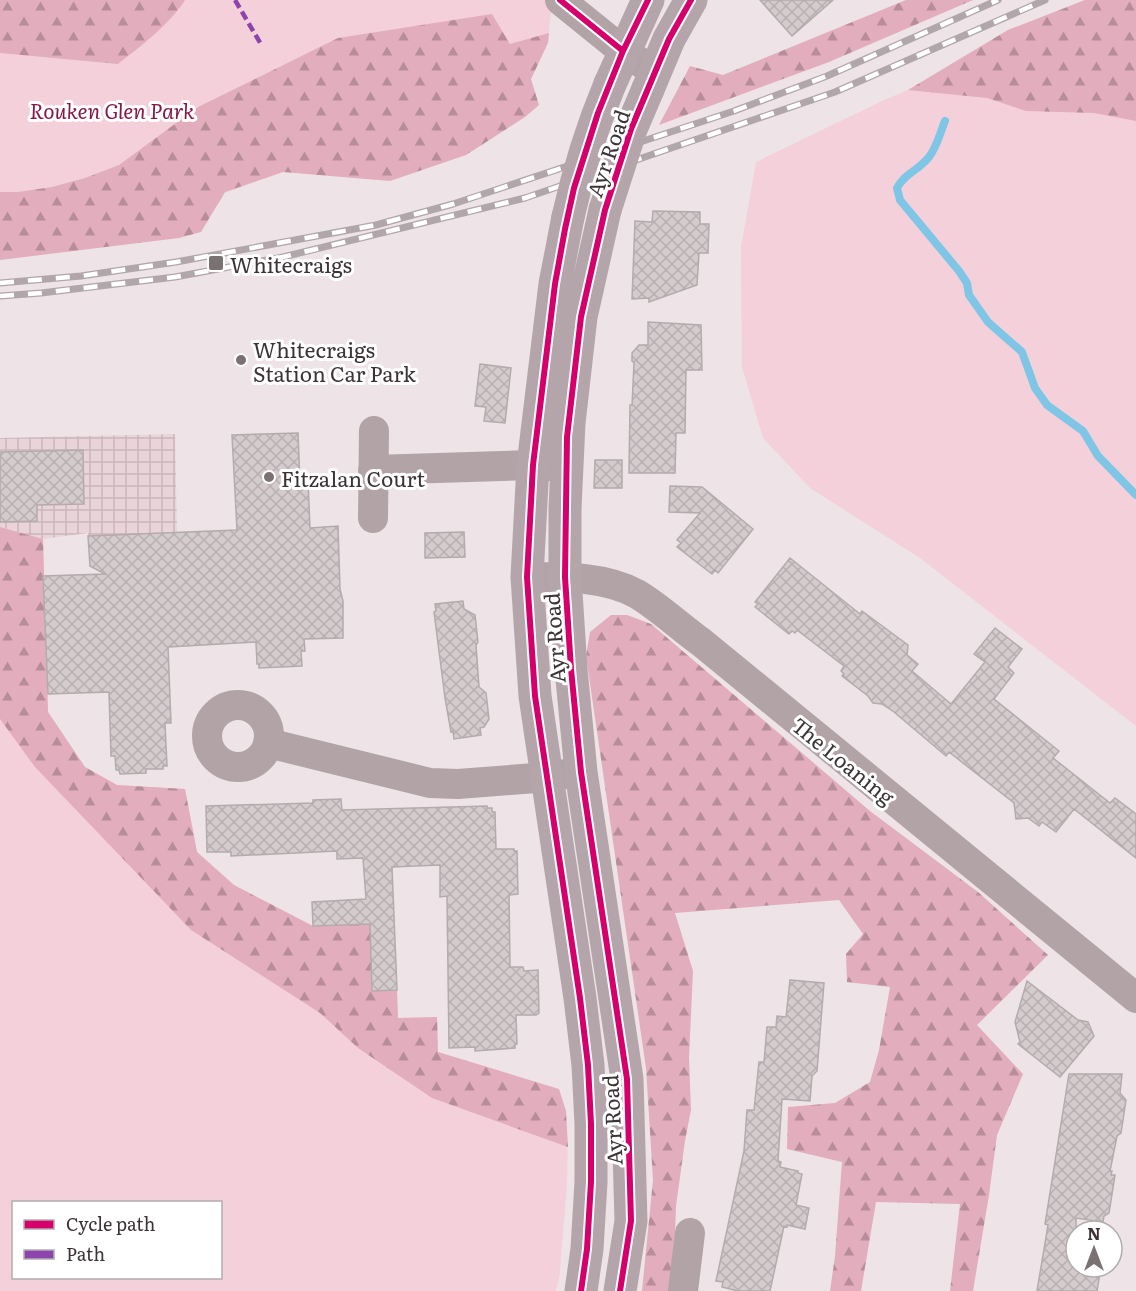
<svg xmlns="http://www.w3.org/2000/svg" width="1136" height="1291" font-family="Literata,serif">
  <defs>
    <pattern id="industrial-grid" width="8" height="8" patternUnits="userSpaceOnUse" patternTransform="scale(1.5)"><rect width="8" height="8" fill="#e9d4d9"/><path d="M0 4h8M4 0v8" fill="none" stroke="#c9b6bb"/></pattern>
    <pattern id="forest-firs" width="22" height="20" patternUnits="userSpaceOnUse" patternTransform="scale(1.5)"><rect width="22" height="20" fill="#e2adbd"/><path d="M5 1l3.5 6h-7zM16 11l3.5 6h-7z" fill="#b88d9a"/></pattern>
    <pattern id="building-cross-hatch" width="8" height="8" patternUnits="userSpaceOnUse" patternTransform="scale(1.5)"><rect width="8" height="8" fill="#d4cbcd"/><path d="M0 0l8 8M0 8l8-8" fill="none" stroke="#b7afb1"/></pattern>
  </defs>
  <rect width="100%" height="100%" fill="#eee3e6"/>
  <path fill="url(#industrial-grid)" d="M175 434 177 533 88 536V533L43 539 0 527V438Z"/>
  <path fill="#f4d0da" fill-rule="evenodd" d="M0 0H552L548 43 283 172 178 210 0 235Z
    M1085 0H1136V726L920 558 810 488 763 438 742 367 741 247 756 162 884 100 908 90 1008 30Z
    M0 527 43 539 48 712 85 767 117 785 185 789 197 852 234 885 313 926 370 924 373 991 397 990 398 1018 437 1017 438 1052 559 1089C576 1147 563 1214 560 1273L556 1291H0ZM14 1202H220V1278H14Z"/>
  <path fill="url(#forest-firs)" d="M0 0H185C169 25 141 46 118 64L0 53Z
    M906 0H973L829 62 659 125 690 66 723 75Z
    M1085 0H1136V121L1094 113 1026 111 987 98 908 90 1008 30Z
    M492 14 510 44 549 33 548 43 531 79 539 105 525 117 466 155 390 181 283 172 225 192 201 232 179 238 0 260V192H18L52 187 85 178 119 165 198 107 338 38Z
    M0 527 43 539 48 712 85 767 117 785 185 789 197 852 234 885 313 926 370 924 373 991 397 990 398 1018 437 1017 438 1052 559 1089 566 1111 568 1147 432 1098 358 1048 320 1013 191 930 35 767 0 719Z
    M611 615H627L651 624 870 811 978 892 1048 955 977 1025 1023 1074 997 1135 989 1195 973 1291H950L960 1204 876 1202 861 1291H830L835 1256 842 1162 787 1149 788 1107 835 1103 870 1082 879 1050 890 987 847 982 846 954 863 934 839 900 675 913 693 971 689 1058 691 1110 685 1141 676 1206 673 1291H642L653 1180 646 1068 586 656 590 632Z"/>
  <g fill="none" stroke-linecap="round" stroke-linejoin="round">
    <path stroke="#7fc6e6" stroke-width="8" d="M945 121C940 133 937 147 929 157 919 170 904 174 897 188L900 200 959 271 967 283 969 295 988 322 1022 352 1035 388 1047 405 1083 431 1098 456 1136 495"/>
  </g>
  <path fill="url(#building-cross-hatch)" stroke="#b4abad" stroke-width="1.5" d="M760 0H833L792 36Z
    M653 211 700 212V224H709L708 253H699L697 285 649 302V298L632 299 635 221 652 222Z
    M648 322 701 325 702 370H686L685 433H676L675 473H629L630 405H632L634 363 632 361V353L639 345H648Z
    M480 364 511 368 505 423 484 421 486 407 475 406Z
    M298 433 300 482 308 481 310 528 338 526 340 589 343 601V638L304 639 305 651H301L302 666 259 668V664H257L256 642 168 647 171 723H165L167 766H163V769H146V773L120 774 119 770H116L115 756H111L109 692 48 694 43 576 105 574 90 566 88 536 237 530 232 435Z
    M83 450 84 504 37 505V521L0 522V452Z
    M595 460H622V488H594Z
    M670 486 702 487 753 529 718 573 715 570 712 574 677 547 681 543 677 540 700 513 669 512Z
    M464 532 465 557 425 558V533Z
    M790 558 860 614 862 611 908 645 907 655 918 664 912 671 951 704 985 662 974 654 995 628 1022 649 1008 667 1014 673 994 699 1059 751 1053 758 1110 803 1115 798 1136 814V858L1074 809 1056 832 1042 822 1039 826 1028 818 1016 819 1014 803 949 752 946 756 894 712 882 704 873 703 868 696 842 676 844 674 841 671 844 666 797 630 795 633 792 631 789 634 755 607 758 604 755 602Z
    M463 601 464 609 475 615 478 642 476 645 479 687 486 693 489 719 484 727 480 728 481 735 454 739 453 731 451 732 445 698 434 612 436 611 435 604Z
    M341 799 342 810 487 806V808H492V812H495L496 849H514V851H517L518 894 509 895 510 967H523L524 971 538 970 539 1013 536 1015H516L517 1044H515V1048L475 1051V1047L449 1048 447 896 440 897V865L392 867 397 990 372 991 370 924 313 926 312 902 366 899 363 858 337 859V851L231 856V852H207L206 806 313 803V800Z
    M790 980 824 983 817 1071 812 1076 810 1101 782 1099 778 1161 781 1162 780 1167 798 1171V1173L802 1174 796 1205 809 1208 805 1229 787 1225V1227L784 1226 770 1291H738L722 1287 723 1282 716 1281 744 1151 747 1110H754L759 1062H764L767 1027H776L777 1016 786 1017Z
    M1027 981 1078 1020 1088 1022 1094 1036 1060 1077 1018 1044 1020 1042 1015 1022Z
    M1069 1074H1122L1120 1093 1126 1100 1121 1133 1117 1136 1110 1171H1112L1111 1175H1115L1109 1213 1104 1216 1103 1222 1076 1218V1267H1101L1097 1291H1037L1048 1225 1045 1224Z"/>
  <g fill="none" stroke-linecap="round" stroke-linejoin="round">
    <path stroke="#b2a3a7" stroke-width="30" d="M560 0 623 51 655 72
      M373 470 533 465 566 467
      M373 518 374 431
      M527 577C562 577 605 576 637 594 659 607 680 627 701 642L1136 998
      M207 736a31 31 0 1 1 62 0a31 31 0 1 1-62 0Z
      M268 743 430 783 458 784 548 777 572 773
      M683 1291 690 1233"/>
    <path stroke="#b4a5aa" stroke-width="33" d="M610 84 648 0
      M648 89 669 39 691 0
      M605 210 581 317 569 423 565 508V577L571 669 581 772 627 1079 631 1221 620 1291
      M568 217 555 284 533 465 527 577 535 696 580 998 588 1065 591 1124V1182L587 1249 581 1291"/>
    <defs>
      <path id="rail" d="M0 283 81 276 176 262 376 225 453 204 734 111 827 76 998 0
        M0 296 41 293 175 277 283 257 525 198 835 92 1045 0"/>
    </defs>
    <use href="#rail" stroke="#b1a6a9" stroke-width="7"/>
    <use href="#rail" stroke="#fff" stroke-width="4.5" stroke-dasharray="14" stroke-linecap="butt"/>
    <path stroke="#b4a5aa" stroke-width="33" d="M605 210 631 129 648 89
      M568 217C578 172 592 127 610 84"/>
    <path stroke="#8e44ad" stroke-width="4.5" stroke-dasharray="9 4.5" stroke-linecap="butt" d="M235 0 262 46"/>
    <defs>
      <path id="cycleway" d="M560 0 623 51
        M581 1291 587 1249 591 1182V1124L588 1065 580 998 535 696 527 577 533 465 555 284 565 229 574 188 598 113 623 51 648 0
        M620 1291 631 1221 627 1079 581 772 571 669 565 577 567 437 581 317 605 210 631 129 669 39 691 0"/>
    </defs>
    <use href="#cycleway" stroke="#fff" stroke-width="10"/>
    <use href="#cycleway" stroke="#d6006c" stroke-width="6"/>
  </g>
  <g fill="#7a7173" stroke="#fff" stroke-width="2">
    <rect x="208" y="255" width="16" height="16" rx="3"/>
    <circle cx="241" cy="360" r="6"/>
    <circle cx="269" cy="477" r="6"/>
  </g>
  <g text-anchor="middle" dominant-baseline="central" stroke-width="6" stroke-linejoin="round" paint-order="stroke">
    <g font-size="21" font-style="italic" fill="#841948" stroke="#fff">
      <text x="112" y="109">Rouken Glen Park</text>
    </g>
    <g font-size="21" fill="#3c3335" stroke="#fff">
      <text transform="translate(607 153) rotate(-71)">Ayr Road</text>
      <text transform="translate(553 638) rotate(-94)">Ayr Road</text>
      <text transform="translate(844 760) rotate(39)">The Loaning</text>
      <text transform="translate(611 1120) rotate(-93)">Ayr Road</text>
    </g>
    <g font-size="21" fill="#3c3335" stroke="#fff" text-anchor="start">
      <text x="230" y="263">Whitecraigs</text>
      <text x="253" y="348">Whitecraigs<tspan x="253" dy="24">Station Car Park</tspan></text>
      <text x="281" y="477">Fitzalan Court</text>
    </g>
  </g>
  <rect x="12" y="1201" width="210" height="78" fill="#ffffff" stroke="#b1adae" stroke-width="1.5"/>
  <rect x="24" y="1220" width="30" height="9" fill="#d6006c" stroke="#b1adae" stroke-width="1.5"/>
  <text x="66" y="1231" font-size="18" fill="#3c3335">Cycle path</text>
  <rect x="24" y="1250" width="30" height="9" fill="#8e44ad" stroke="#b1adae" stroke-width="1.5"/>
  <text x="66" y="1261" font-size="18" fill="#3c3335">Path</text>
  <g transform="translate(1094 1249)"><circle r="28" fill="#ffffff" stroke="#b1adae" stroke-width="1.5"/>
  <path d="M0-4.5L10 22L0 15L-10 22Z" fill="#7a7173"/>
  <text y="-9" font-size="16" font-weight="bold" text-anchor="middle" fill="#3c3335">N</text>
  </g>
</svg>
